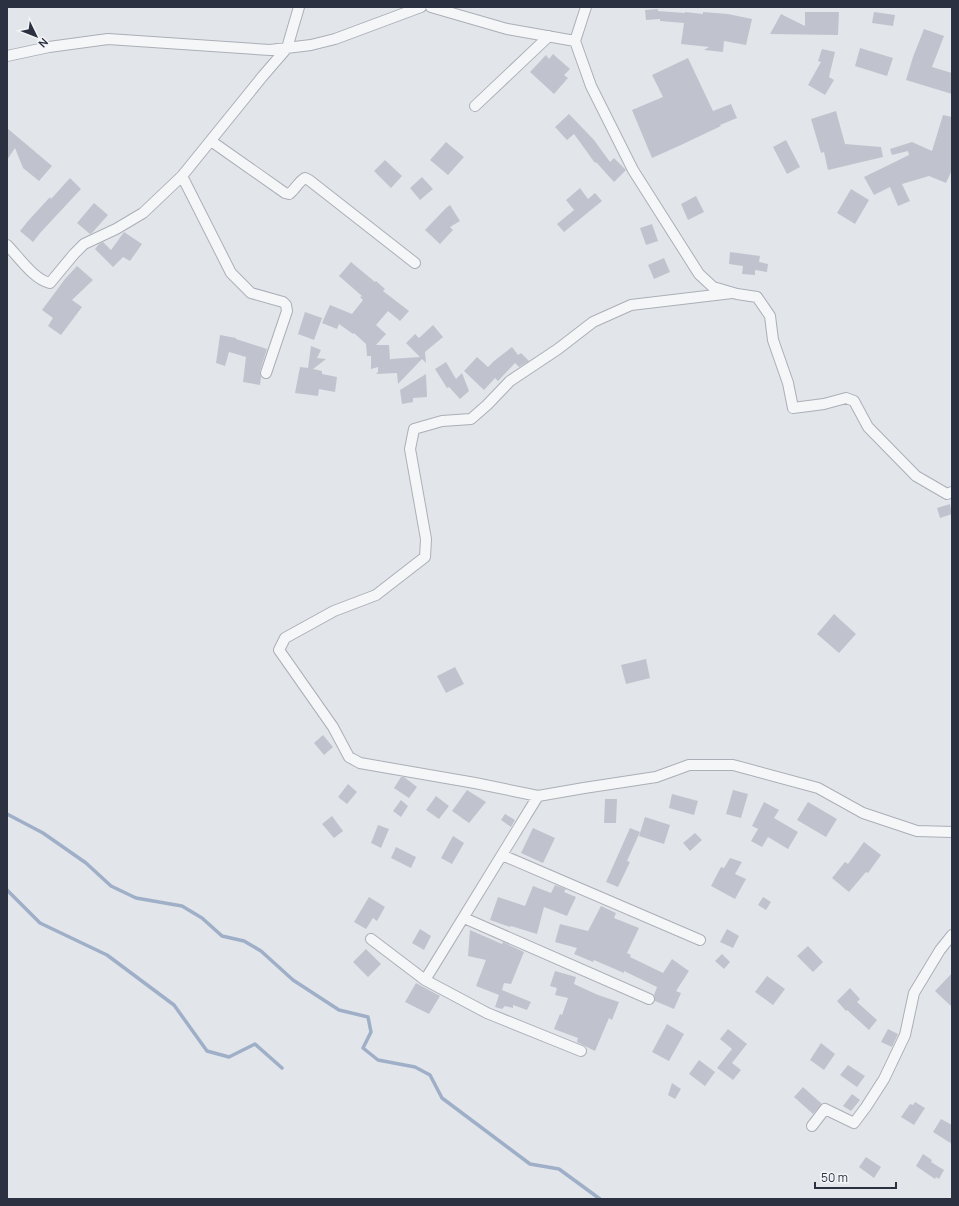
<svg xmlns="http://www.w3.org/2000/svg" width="959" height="1206" font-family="Manrope,sans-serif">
  <rect width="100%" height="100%" fill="#e2e5ea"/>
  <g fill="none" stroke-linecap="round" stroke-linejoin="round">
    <path stroke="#9fafc8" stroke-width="3.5" d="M7 814 43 833 86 863 111 886 136 898 182 906 202 918 222 936 244 941 261 951 293 980 339 1010 368 1017 371 1032 363 1048 378 1060 415 1067 430 1075 442 1098 530 1164 559 1169 600 1199
      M7 890 40 923 107 955 174 1005 207 1051 229 1057 255 1044 282 1068"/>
  </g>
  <path fill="#c0c3cd" d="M658 9V11L685 13V12L703 14V12L728 14 752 19 746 45 724 41 723 52 704 50 709 47 681 44 684 23 660 21V19L646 20 645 10Z
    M805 12H839L838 35 770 34 781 14 805 26Z
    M874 12 895 15 893 26 872 23Z
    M924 29 944 36 932 67 952 73V94L906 80 913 57Z
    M860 48 893 58 887 76 855 66Z
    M822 49 835 52 829 77 834 80 825 95 808 85 821 62 818 61Z
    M553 54 570 69 564 75 568 78 554 94 530 72 546 55 549 59Z
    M688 58 713 111 731 104 737 118 720 125 721 126 681 145 652 158 632 110 663 97 652 75Z
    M836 111 845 144 881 147 883 157 828 170 824 152 821 153 811 119Z
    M569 114 594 140 610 162 614 158 626 170 614 182 596 162 595 163 574 134 567 140 555 127Z
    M943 115 952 117V170L946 183 929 176 902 184 910 201 898 206 890 187 874 195 864 177 909 155 908 151 892 155 890 149 912 142 932 151Z
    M7 128 52 166 39 181 23 168 15 148 7 160Z
    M786 140 800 167 787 174 773 147Z
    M446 142 464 157 448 175 430 160Z
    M385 160 402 176 391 188 374 171Z
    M422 177 433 189 420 200 410 188Z
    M70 178 81 189 41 232 33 242 20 231 28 221 50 197 51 199Z
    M580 188 588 199 595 193 602 201 564 232 557 224 574 210 566 200Z
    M851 189 869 200 855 224 837 213Z
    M696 196 704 212 688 220 681 204Z
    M94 203 108 215 92 233 90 234 77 223Z
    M450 205 460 221 450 227 453 230 440 244 425 230 446 208Z
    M652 224 658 241 646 245 640 228Z
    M124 232 142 244 130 261 123 257 113 267 95 249 99 244 103 242 111 250Z
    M730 252 760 256 759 262 768 264 767 272 755 270V275L742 274 743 266 729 264Z
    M664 258 670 272 654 279 648 265Z
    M351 262 375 282 376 281 385 289 383 291 409 311 400 321 388 311 376 325 386 334 376 345H389L390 360 391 359 420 357 406 343 415 334 419 338 433 325 443 337 425 352 426 363 422 359 398 384 397 373 376 374 378 372V367L371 369V356H367L366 344 354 333 353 334 339 324 337 329 322 323 330 305 352 314 363 300 360 297 362 296 339 276Z
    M77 266 93 280 72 300 82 307 61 335 48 326 53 318 42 310 65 279Z
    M305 312 322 318 314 340 298 334Z
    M220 335 236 338V339L267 349 260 371 261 377 260 385 243 382 246 357 229 352 225 366 216 363Z
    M311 346 321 350 317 358 326 359 313 369 322 371V374L337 377 335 392 319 389 318 396 295 393 300 367 308 368Z
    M512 347 518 355 521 353 529 361 519 367 515 363 498 381 495 378 484 390 464 371 477 357 488 367 494 361Z
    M446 362 456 379 462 373 469 391 460 399 449 387 447 388 435 369Z
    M426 374 427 397 413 398V402L402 404 400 390Z
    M950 504 952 514 940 518 937 508Z
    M834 614 856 634 839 653 817 634Z
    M646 659 650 678 626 684 621 665Z
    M455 667 464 684 446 693 437 676Z
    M323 735 333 747 324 755 314 743Z
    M401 777H404L417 787 409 798 394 788Z
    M348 784 357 792 347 804 338 797Z
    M467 790 486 802 469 823 452 811Z
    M733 790 748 794 741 818 726 814Z
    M672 794 698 801 694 815 669 808Z
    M436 796 449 806 439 819 426 810Z
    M605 799H617L616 823H604Z
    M401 800 408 806 401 817 393 811Z
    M764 802 779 810 774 818 798 832 788 849 768 837 762 847 751 841 758 829 752 826Z
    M808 802 837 819 826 837 797 820Z
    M505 814 515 820 511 827 501 820Z
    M332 816 343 831 334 838 322 824Z
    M645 817 670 825 664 844 639 836Z
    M378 825 389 829 381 848 371 843Z
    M533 828 555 838 543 863 521 853Z
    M630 828 640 832 627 861 630 862 618 887 606 882Z
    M695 833 702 840 690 851 683 843Z
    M453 836 464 843 452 864 441 858Z
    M864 842 881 855 868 873 866 872 849 892 832 878 845 862 848 864Z
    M396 847 416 857 411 868 391 858Z
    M730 858 742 862 735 874 746 879 735 899 711 886 721 867 724 868Z
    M555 885 566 889 564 892 576 897 567 916 544 907 537 934 511 926 510 927 490 920 498 897 525 906 533 886 551 893Z
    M369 897 385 907 377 921 373 918 366 929 354 922Z
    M763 897 771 902 766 910 758 905Z
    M601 906 616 913 614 918 639 928 627 953 631 955 630 957 663 973 672 959 689 971 676 991 681 993 674 1009 655 1001V998L654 995 657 987 624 971V973L594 960 593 962 574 954 577 948 555 942 560 924 588 931Z
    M420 929 431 936 424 950 412 943Z
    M727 929 739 936 733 948 720 942Z
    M470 930 502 944 503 942 524 952 511 984 504 983 502 990 531 1002 527 1010 513 1005V1008L505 1006 502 1009 495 1007 499 995 476 986 486 960 468 956Z
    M808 946 823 962 813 972 797 956Z
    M366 949 381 964 368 977 353 962Z
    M722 954 730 962 724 969 715 961Z
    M555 971 576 977 574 984 598 995 619 1002 612 1020 609 1018 595 1051 577 1042 578 1038 554 1029 560 1014 562 1015 568 998 555 995 557 988 550 986Z
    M952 973V1007L935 991Z
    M767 976 785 989 773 1005 755 992Z
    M416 983 440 996 429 1014 405 1002Z
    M850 988 860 999 857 1002 877 1020 869 1030 847 1010 846 1011 837 1001Z
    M667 1024 684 1034 669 1061 652 1052Z
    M728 1029 747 1044 732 1063 741 1070 733 1080 717 1068 732 1049 720 1039Z
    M888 1029 898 1034 892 1047 881 1042Z
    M821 1043 835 1054 824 1070 810 1060Z
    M699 1060 715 1072 705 1086 689 1074Z
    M848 1065 865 1076 857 1087 840 1075Z
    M672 1083 681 1089 675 1099 668 1095Z
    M803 1087 822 1104 813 1114 794 1097Z
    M852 1094 860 1100 851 1111 843 1106Z
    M915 1102 925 1108 914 1125 901 1117 910 1104 913 1105Z
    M941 1119 952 1125V1144L933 1132Z
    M923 1154 932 1160 931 1162 944 1170 939 1179 936 1177 935 1179 916 1166Z
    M866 1157 881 1167 874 1178 859 1167Z"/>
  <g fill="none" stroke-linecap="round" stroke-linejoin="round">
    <defs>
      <path id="minor" d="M431 7 507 29 575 41
        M586 7 575 41 591 86 633 170 699 274 713 287 737 294 757 297 770 316 773 340 788 383 793 408 824 404 846 398 854 401 868 427 916 476 947 494 952 492
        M7 56 49 47 108 39 270 50 311 45 335 39 421 7
        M475 106 549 36
        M211 141 285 193 289 194C295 190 298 182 305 178L309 180 415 263
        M182 176 231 273 251 293 283 302 286 305 287 311 266 373
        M7 245C18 256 34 280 50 283L74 254 84 244 116 229 143 213 182 176 262 77 287 48 299 7
        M538 796 475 783 360 763 349 757 333 727 279 650 285 638 334 611 376 595 425 557 426 539 410 449 414 429 442 421 471 419 487 405 510 381 558 349 593 322 631 305 732 293
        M502 855 700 940
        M464 918 649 999
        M371 939 425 980 487 1013 581 1051
        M425 980 538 796 584 788 656 777 689 765H733L818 788 863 813 917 831 952 832
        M812 1126 825 1109 854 1123 866 1107 884 1079 905 1035 914 993 940 950 952 935"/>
    </defs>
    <use href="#minor" stroke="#abafb7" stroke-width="12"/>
    <use href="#minor" stroke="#f5f6f8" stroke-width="10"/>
  </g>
  <rect width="959" height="1206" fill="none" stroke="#2b3141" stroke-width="16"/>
  <g transform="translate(36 36) rotate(133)" stroke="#f2f4f7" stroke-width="3" paint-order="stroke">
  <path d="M0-3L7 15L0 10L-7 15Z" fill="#2b3141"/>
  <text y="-6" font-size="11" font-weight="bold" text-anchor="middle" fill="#2b3141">N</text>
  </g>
  <path d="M815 1182v6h81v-6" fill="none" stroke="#2b3141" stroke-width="2"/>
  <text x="821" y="1182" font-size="12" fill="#2b3141" stroke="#f2f4f7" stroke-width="3" paint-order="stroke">50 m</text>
</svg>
